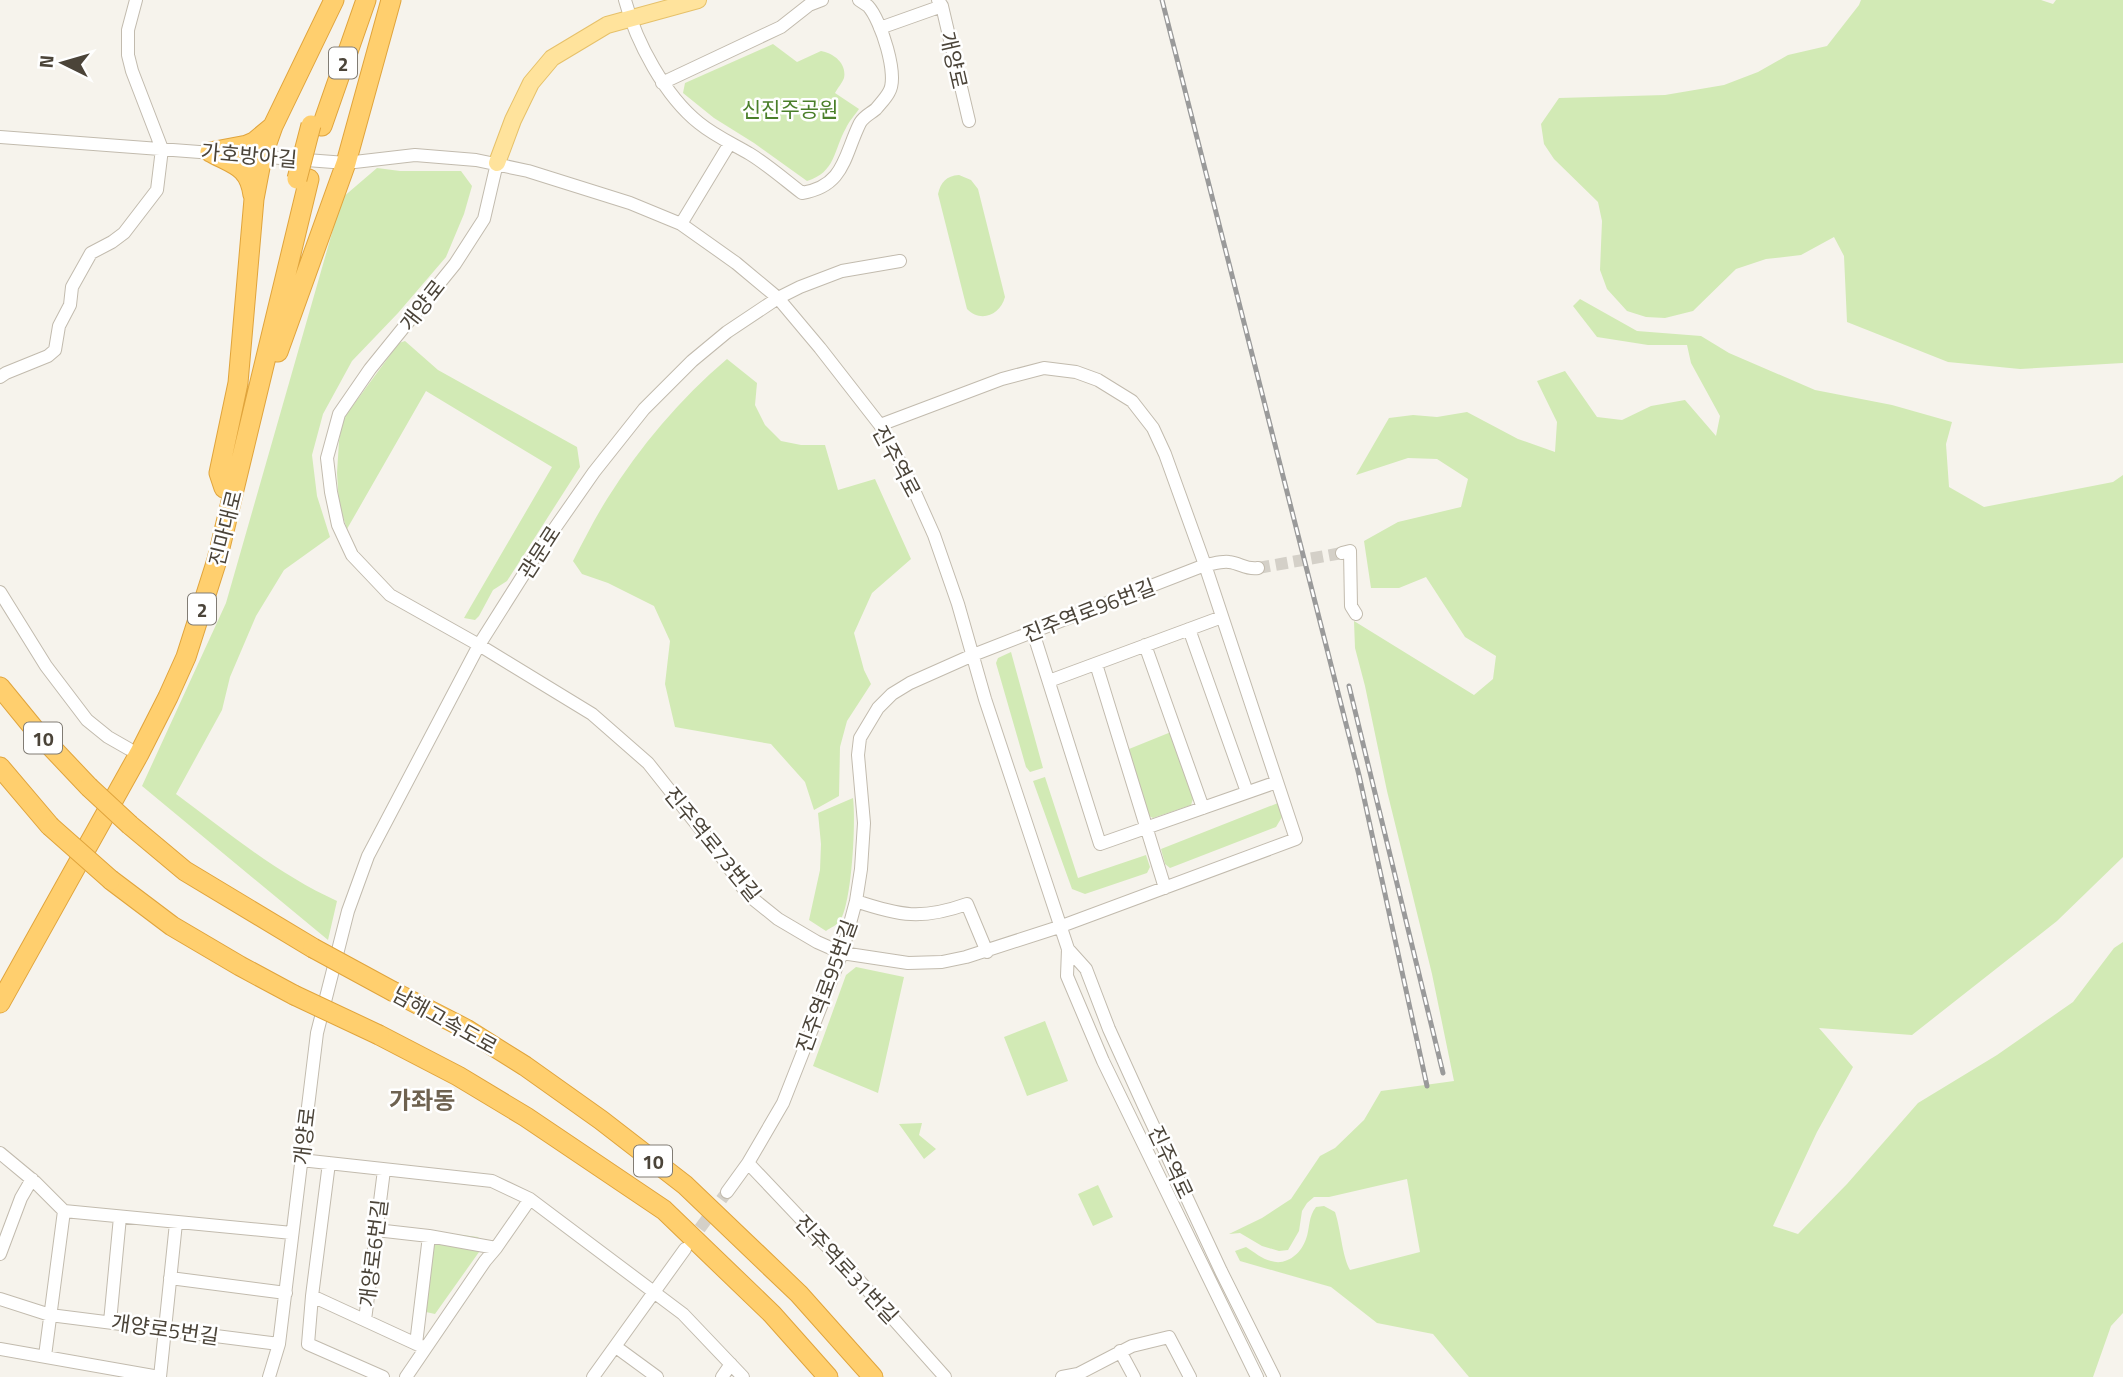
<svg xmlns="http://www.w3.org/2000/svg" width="2123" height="1377" font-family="'Titillium Web','Noto Sans KR',sans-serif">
  <rect width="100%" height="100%" fill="#f6f3ec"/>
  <path fill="#d2eab5" d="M1861 0H2041L2053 4 2056 0H2123V363L2020 369 1948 362 1847 322 1844 256 1834 237 1801 255 1766 259 1736 269 1693 311 1665 318 1646 317 1627 311 1607 289 1600 270 1602 221 1598 202 1554 159 1544 144 1541 124 1559 98 1665 95 1724 85 1758 72 1788 55 1827 46 1859 5Z
    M773 44 797 62 821 51C833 53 847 63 844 78 842 83 837 89 835 93L859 109C855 115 849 121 846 128 833 151 836 172 807 181L754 143 714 118 683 93 685 83Z
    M377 168 400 171H461L472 186 464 214 446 257 398 313 352 361 323 414 312 455 317 496 330 537 284 570 256 616 230 677 222 710 176 794C227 832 279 875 337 901L328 940 142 786 226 603 342 198Z
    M959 175 971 180 978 189 1005 297C1000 315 981 323 967 309L938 194C941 182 946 176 959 175Z
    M1580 299 1637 331 1701 336 1729 353 1815 390 1892 405 1952 422 1946 444 1949 487 1984 507 2113 482 2123 475V857L2057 921 1912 1035 1819 1028 1853 1067 1817 1132 1773 1226 1798 1234 1847 1184 1918 1103 1997 1055 2073 1002 2114 948 2123 942V1313L2111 1326 2093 1377H1469L1433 1334 1377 1323 1331 1287 1240 1261 1235 1251 1246 1247C1254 1252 1262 1259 1271 1261 1286 1266 1301 1254 1306 1239 1310 1228 1308 1217 1316 1207L1324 1206 1335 1212C1341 1230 1342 1256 1350 1270L1420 1252 1407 1179 1329 1197H1314L1307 1203 1302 1211 1299 1231 1288 1250 1279 1251 1262 1246 1240 1233 1229 1234 1262 1218 1291 1199 1320 1156 1335 1148 1364 1120 1381 1091 1454 1081 1432 974 1387 791 1365 686 1355 648 1354 621 1474 695 1493 679 1496 656 1465 637 1426 577 1399 588H1371L1364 541 1398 522 1461 507 1468 479 1437 459 1408 458 1356 475 1389 418 1413 415 1437 417 1467 412 1518 439 1555 452 1557 422 1537 381 1565 371 1597 417 1622 420 1651 406 1685 400 1716 436 1720 416 1691 363 1687 345H1648L1597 337 1573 306Z
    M405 341 438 370 577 447 580 467 507 581 493 590 479 616 475 620 464 618 552 467 426 391 347 529 339 505 337 473 339 441 343 419 399 343Z
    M727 359 757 383 755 405 765 425 781 441 801 445H825L838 490 875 479 911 559 872 593 854 633 864 670 871 684 847 721 840 747 839 796 814 810 805 782 771 744 675 727 665 684 670 641 654 606 608 583 582 574 573 561C584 540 595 518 607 499 640 446 680 399 727 359Z
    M1011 652 1043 768 1030 772 1026 767 996 663 998 658Z
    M1171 732 1194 796 1191 805 1153 818 1147 815 1129 749Z
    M1045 777 1078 878 1146 855 1150 867 1147 873 1085 894 1072 889 1033 781Z
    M853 798C856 821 852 902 840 921 837 925 830 928 826 931L809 920 820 870 821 844 818 813Z
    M1278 803 1282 817 1276 827 1170 868 1165 864 1161 849Z
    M856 967 904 977 878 1093 813 1066 846 975Z
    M1045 1021 1068 1081 1027 1096 1004 1037Z
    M922 1123 919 1135 936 1149 924 1159 899 1124Z
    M1098 1185 1113 1217 1093 1226 1078 1194Z
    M438 1232 478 1237 484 1245 435 1314 426 1312 433 1238Z"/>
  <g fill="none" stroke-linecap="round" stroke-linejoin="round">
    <path stroke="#d4d0c8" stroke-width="12" stroke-dasharray="12 6" stroke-linecap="butt" d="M1258 568 1342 553
      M689 1243 727 1192"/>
    <defs>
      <path id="minor" d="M625 0C636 42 665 96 699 123 715 136 733 144 750 154 768 165 785 180 802 193 845 186 844 155 860 123 864 116 870 114 876 109 880 104 886 98 889 92 899 76 881 20 868 6 865 4 862 2 859 0
        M938 0 942 6 969 121
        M880 28 942 6
        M662 83 781 27 809 5 822 0
        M0 137 346 163 415 155 476 160 528 171 630 203 681 224 736 263 778 298 820 348 880 425 908 477 934 535 958 604 985 699 1068 949 1086 969 1109 1029 1144 1106 1221 1271 1274 1377
        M497 163 484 219 455 264 370 369 339 414 327 458 331 492 338 525 352 555 390 595 479 645 592 714 648 763 717 850 747 894 778 919 817 942 842 953 908 963 942 962 966 957 1059 927 1296 839 1205 565 1165 454 1153 428 1132 401 1098 380 1076 372 1044 368 1002 379 880 425
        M681 224 730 143
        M0 377 6 373 48 356 55 350 59 326 70 305 72 287 91 253 112 242 124 233 157 190 162 149 132 71 128 55V30L136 0
        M1342 553 1350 551 1351 606 1356 614
        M0 592 46 666 87 720 108 737 129 749
        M1189 629 1247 792
        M1033 632 1100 844 1277 782
        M1145 645 1203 808
        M1096 664 1165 888
        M1049 681 1222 617
        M856 901C900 916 922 920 967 904L987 952
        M1068 949 1067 976 1103 1061 1257 1377
        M0 1153 35 1182 64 1211
        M301 1160 492 1181 530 1199 683 1314 743 1377
        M329 1163 312 1296 308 1344 383 1377
        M748 1163 856 1277 945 1377
        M727 1192 748 1163 783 1103 842 953 856 901 861 869 864 823 858 755 860 738 878 708 892 694 910 683 973 655 1205 565C1213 564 1221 561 1229 562 1240 563 1246 570 1258 568
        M64 1211 292 1233
        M376 1230 429 1236 496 1248
        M0 1254 21 1198 32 1179
        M170 1278 286 1293
        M312 1296 425 1348
        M0 1299 50 1315 279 1344
        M365 1320 384 1170
        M110 1322 120 1217
        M416 1344 429 1236
        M616 1347 657 1377
        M0 1349 159 1377
        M1120 1351 1134 1377
        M45 1356 64 1211
        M160 1377 176 1223
        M269 1377 279 1344 317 1033 348 911 368 856 479 645 534 558 594 472 644 409 692 361 727 332 778 298 800 287 842 271 900 261
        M406 1377 485 1261 496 1248 530 1199
        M593 1377 685 1249
        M722 1377 731 1364
        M1062 1377 1078 1374 1132 1346 1169 1337 1190 1377"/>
      <path id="major" d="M497 163 513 120 531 83 552 58 607 25 698 0"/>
      <path id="highway" d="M322 126 366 0
        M253 195C249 166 234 165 210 152L247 145 254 142 272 127
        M278 352 346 163 391 0
        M224 488 219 473 238 383 254 199 262 157 273 126 334 0
        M0 687 36 731 89 787
        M0 767 50 826
        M130 825 185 871 313 948
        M111 880 172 926 240 966 294 995
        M394 992 466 1029 525 1066 601 1120 685 1185 799 1294 873 1377
        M0 1003 139 754 168 697 186 657 217 560 309 179
        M379 1035 458 1076 526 1117 664 1210 772 1314 828 1377"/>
    </defs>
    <use href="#minor" stroke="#c2bbae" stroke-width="14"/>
    <use href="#major" stroke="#e6c16a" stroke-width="18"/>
    <use href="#highway" stroke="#e0a43c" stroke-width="21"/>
    <use href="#minor" stroke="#fff" stroke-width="12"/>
    <use href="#major" stroke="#ffe39c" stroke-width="16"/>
    <use href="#highway" stroke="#ffcf6e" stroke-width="19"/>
    <defs>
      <path id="rail" d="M1162 0 1359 775 1427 1086
        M1349 686 1443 1073"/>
    </defs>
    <use href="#rail" stroke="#9a9a9a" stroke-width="5"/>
    <use href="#rail" stroke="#fff" stroke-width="2.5" stroke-dasharray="8" stroke-linecap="butt"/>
    <defs>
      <path id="highway-bridge" d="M297 179 311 125
        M89 787 130 825
        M50 826 111 880
        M313 948 394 992
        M294 995 379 1035"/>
    </defs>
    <use href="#highway-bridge" stroke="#e0a43c" stroke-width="21" stroke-linecap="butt"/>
    <use href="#highway-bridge" stroke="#ffcf6e" stroke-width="19"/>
  </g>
  <g text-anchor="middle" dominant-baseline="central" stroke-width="5" stroke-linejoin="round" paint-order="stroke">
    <g fill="#fff" stroke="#817c74" stroke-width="2">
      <rect x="329" y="47.5" width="28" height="31" rx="5"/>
      <rect x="188" y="593.5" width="28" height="31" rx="5"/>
      <rect x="24" y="722.5" width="38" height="31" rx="5"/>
      <rect x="634" y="1145.5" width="38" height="31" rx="5"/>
    </g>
    <g font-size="19" font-weight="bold" fill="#4b4439">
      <text x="343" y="63">2</text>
      <text x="202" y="609">2</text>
      <text x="43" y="738">10</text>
      <text x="653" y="1161">10</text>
    </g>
    <g font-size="21" fill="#4b4439" stroke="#fff">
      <text transform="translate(954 60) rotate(77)">개양로</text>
      <text transform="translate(249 155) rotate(5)">가호방아길</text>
      <text transform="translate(422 305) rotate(-52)">개양로</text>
      <text transform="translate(897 461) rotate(62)">진주역로</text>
      <text transform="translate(225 528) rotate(-76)">진마대로</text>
      <text transform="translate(539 552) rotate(-57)">관문로</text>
      <text transform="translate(1089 610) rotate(-21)">진주역로96번길</text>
      <text transform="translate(713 844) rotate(51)">진주역로73번길</text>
      <text transform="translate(826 986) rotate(-70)">진주역로95번길</text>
      <text transform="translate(445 1020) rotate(29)">남해고속도로</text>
      <text transform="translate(304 1136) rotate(-83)">개양로</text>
      <text transform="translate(1171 1162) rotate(65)">진주역로</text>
      <text transform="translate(373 1253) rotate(-83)">개양로6번길</text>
      <text transform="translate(847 1269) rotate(47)">진주역로31번길</text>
      <text transform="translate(165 1329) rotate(8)">개양로5번길</text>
    </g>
    <g font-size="21" fill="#4a7f2a" stroke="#fff">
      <text x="790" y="109">신진주공원</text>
    </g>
    <g font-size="24" font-weight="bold" fill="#6e6250" stroke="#fff">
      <text x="422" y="1100">가좌동</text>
    </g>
  </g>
  <g transform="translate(63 63) rotate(275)" stroke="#ffffff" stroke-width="5" paint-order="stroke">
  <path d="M0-5L12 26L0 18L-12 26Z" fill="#4b4439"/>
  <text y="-10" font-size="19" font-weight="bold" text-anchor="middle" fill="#4b4439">N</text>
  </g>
</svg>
